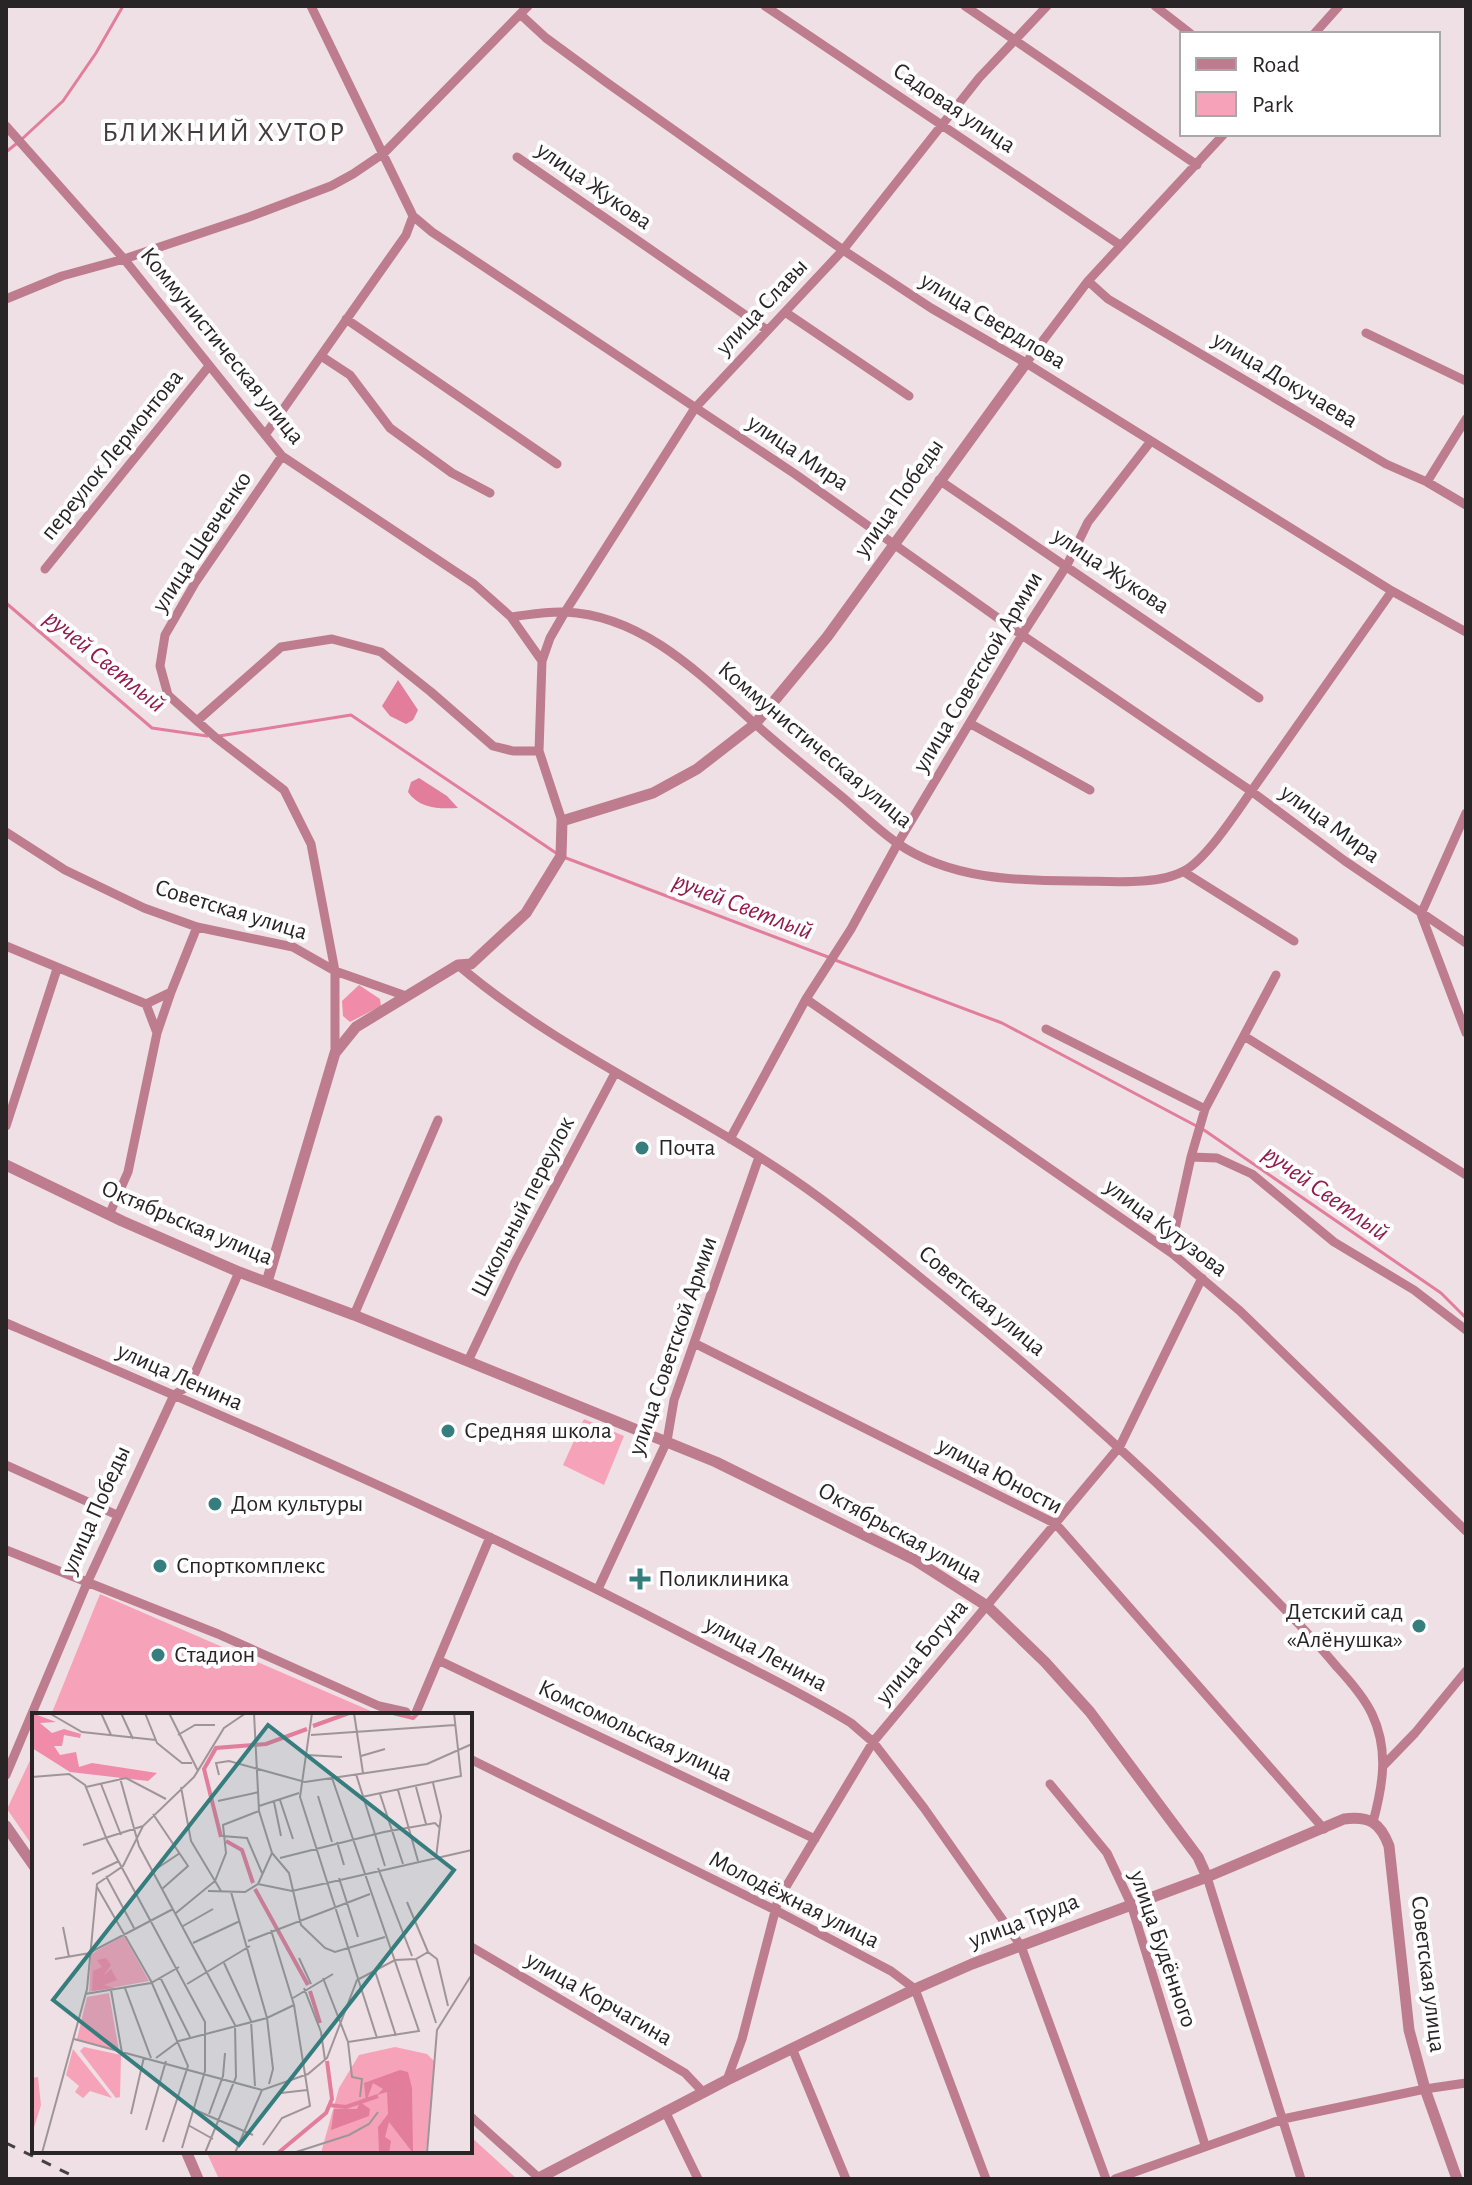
<svg xmlns="http://www.w3.org/2000/svg" width="1472" height="2185" font-family="'Alegreya Sans',sans-serif">
  <rect width="100%" height="100%" fill="#eee0e4"/>
  <path fill="#f6a3ba" d="M584 1419 624 1436 604 1485 563 1465Z
    M100 1594 380 1715H51Z
    M34 1752V1848L7 1809Z
    M470 2136 517 2179H219L206 2151H470Z"/>
  <path fill="#f18baa" d="M359 985 380 999 381 1006 350 1022 343 1016 342 1001Z"/>
  <path fill="#e27d9c" d="M398 680 418 710 413 720 406 724 390 716 382 706Z
    M419 778 447 796 458 808C439 809 420 809 408 792L411 782Z"/>
  <g fill="none" stroke-linecap="round" stroke-linejoin="round">
    <path stroke="#e27d9c" stroke-width="3" d="M22 139 63 101 96 53 123 6
      M6 152 16 144
      M6 603 152 728 207 736
      M219 736 351 715 559 855
      M566 858 828 957
      M835 960 1002 1023 1204 1130 1441 1293 1466 1318"/>
    <path stroke="#be7c8f" stroke-width="9" d="M311 6 413 216 432 232 795 474 1022 635 1251 791 1345 861 1466 943
      M765 6 1120 245
      M965 6 1197 165
      M1155 6 1191 34
      M520 14 546 38 606 82 843 250 931 308 1026 363 1392 591 1466 632
      M1314 34 1339 6
      M6 126 124 259 282 456 474 584 511 617 542 661 539 751 562 821
      M517 157 767 330
      M1088 281 1108 299 1386 464 1427 482 1466 505
      M6 299 62 276 124 259 249 217 331 186 353 174 384 153 528 6
      M785 312 909 396
      M346 319 557 464
      M1366 333 1466 381
      M321 356 350 375 390 428 452 473 490 493
      M1026 363 1088 281 1224 134
      M265 435 406 235 413 216
      M282 456 195 583 165 635 160 666 168 695 215 737 284 790 311 844 335 971V1053
      M939 480 1259 698
      M1427 482 1466 419
      M45 569 209 366
      M511 617C528 615 547 611 565 612 642 615 700 674 753 722 782 748 812 772 841 796 859 811 877 829 897 843 949 879 1016 881 1077 881 1107 881 1157 886 1184 871 1208 858 1240 807 1257 783 1302 719 1347 655 1392 591
      M542 661 550 638 565 612 695 408 843 250 979 78 1047 6
      M197 721 281 647 332 639 381 652 431 692 493 746 513 751H539
      M971 724 1090 790
      M1466 813 1421 914 1466 1033
      M6 832 65 870 144 908 197 927 293 947 335 971 406 996
      M1184 872 1294 941
      M6 946 146 1004 157 1033 128 1172 109 1215
      M458 965C560 1052 684 1104 793 1179 847 1216 897 1259 948 1300 1056 1388 1159 1482 1257 1581 1285 1609 1312 1637 1337 1667 1350 1681 1364 1697 1372 1714 1389 1750 1383 1785 1373 1822
      M806 999 1173 1254 1240 1311 1466 1531
      M146 1004 171 992 197 927
      M1046 1029 1205 1109
      M157 1033 171 992
      M1244 1036 1466 1175
      M6 1126 57 969
      M730 1139 806 999 851 929 898 843 1022 635 1067 565 1088 522 1151 441
      M1191 1157 1217 1158 1252 1174 1334 1242 1414 1290 1466 1330
      M1173 1254 1174 1234 1191 1157 1205 1109 1276 975
      M354 1315 438 1120
      M6 1323C233 1420 461 1517 680 1632 737 1662 796 1689 851 1723L873 1742 924 1808 1021 1946 1106 2179
      M694 1343 1056 1524 1324 1829
      M468 1361 515 1262 615 1073
      M6 1465 117 1515
      M6 1550 218 1634 379 1706 406 1712 408 1715
      M598 1589 667 1441 674 1400 759 1157
      M438 1660 815 1839
      M415 1715 490 1537
      M470 1759 775 1910 891 1971 915 1989 986 2179
      M1384 1765 1415 1733 1466 1671
      M6 1775 87 1583 174 1395 185 1388 195 1373 239 1272
      M1050 1784 1107 1853 1131 1904 1205 2145
      M1207 1877 1301 2179
      M470 1946 685 2073 704 2093
      M792 2048 846 2179
      M727 2080 742 2039 778 1900 873 1742 1120 1446 1202 1278
      M665 2111 698 2179
      M470 2116 539 2178
      M1115 2179 1283 2119 1425 2089 1466 2083"/>
    <path stroke="#be7c8f" stroke-width="11" d="M6 1165 122 1221 239 1272 354 1315 716 1462 915 1560 987 1606 1045 1662 1090 1712 1198 1857 1207 1877
      M267 1282 335 1053 356 1027 458 965 471 964 526 913 561 856 562 821 653 793 697 769 755 724 827 637 1026 363
      M6 1826 34 1866
      M186 2151 198 2179
      M537 2179 727 2080 915 1989 972 1964 1207 1877 1344 1819C1369 1816 1380 1822 1389 1846L1409 2030 1425 2089 1457 2179"/>
    <path stroke="#464041" stroke-width="3" stroke-dasharray="10 10" stroke-linecap="butt" d="M6 2143 79 2179"/>
  </g>
  <g fill="#367e7d" stroke="#fff" stroke-width="3">
    <circle cx="642" cy="1148" r="8"/>
    <circle cx="448" cy="1431" r="8"/>
    <circle cx="215" cy="1504" r="8"/>
    <circle cx="160" cy="1566" r="8"/>
    <path d="M636 1567h8v8h8v8h-8v8h-8v-8h-8v-8h8z"/>
    <circle cx="1419" cy="1626" r="8"/>
    <circle cx="158" cy="1655" r="8"/>
  </g>
  <g text-anchor="middle" dominant-baseline="central" stroke-width="8" stroke-linejoin="round" paint-order="stroke">
    <g font-size="24" fill="#292425" stroke="#fff">
      <text transform="translate(954 108) rotate(34)">Садовая улица</text>
      <text transform="translate(594 186) rotate(35)">улица Жукова</text>
      <text transform="translate(762 307) rotate(-47)">улица Славы</text>
      <text transform="translate(993 321) rotate(31)">улица Свердлова</text>
      <text transform="translate(222 346) rotate(51)">Коммунистическая улица</text>
      <text transform="translate(1285 380) rotate(31)">улица Докучаева</text>
      <text transform="translate(798 453) rotate(34)">улица Мира</text>
      <text transform="translate(112 455) rotate(-51)">переулок Лермонтова</text>
      <text transform="translate(899 498) rotate(-55)">улица Победы</text>
      <text transform="translate(202 542) rotate(-57)">улица Шевченко</text>
      <text transform="translate(1111 571) rotate(34)">улица Жукова</text>
      <text transform="translate(978 672) rotate(-59)">улица Советской Армии</text>
      <text transform="translate(815 745) rotate(40)">Коммунистическая улица</text>
      <text transform="translate(1330 824) rotate(36)">улица Мира</text>
      <text transform="translate(231 910) rotate(17)">Советская улица</text>
      <text transform="translate(523 1207) rotate(-63)">Школьный переулок</text>
      <text transform="translate(187 1223) rotate(23)">Октябрьская улица</text>
      <text transform="translate(1166 1228) rotate(37)">улица Кутузова</text>
      <text transform="translate(982 1301) rotate(40)">Советская улица</text>
      <text transform="translate(673 1346) rotate(-71)">улица Советской Армии</text>
      <text transform="translate(180 1377) rotate(24)">улица Ленина</text>
      <text transform="translate(1000 1476) rotate(28)">улица Юности</text>
      <text transform="translate(96 1510) rotate(-66)">улица Победы</text>
      <text transform="translate(900 1533) rotate(29)">Октябрьская улица</text>
      <text transform="translate(922 1652) rotate(-50)">улица Богуна</text>
      <text transform="translate(766 1654) rotate(28)">улица Ленина</text>
      <text transform="translate(635 1731) rotate(25)">Комсомольская улица</text>
      <text transform="translate(794 1900) rotate(27)">Молодёжная улица</text>
      <text transform="translate(1024 1921) rotate(-21)">улица Труда</text>
      <text transform="translate(1163 1949) rotate(71)">улица Будённого</text>
      <text transform="translate(1428 1974) rotate(83)">Советская улица</text>
      <text transform="translate(599 1999) rotate(30)">улица Корчагина</text>
    </g>
    <g font-size="24" fill="#292425" stroke="#fff" text-anchor="start">
      <text x="658" y="1148">Почта</text>
      <text x="464" y="1431">Средняя школа</text>
      <text x="231" y="1504">Дом культуры</text>
      <text x="176" y="1566">Спорткомплекс</text>
      <text x="658" y="1579">Поликлиника</text>
      <text x="1403" y="1612" text-anchor="end">Детский сад<tspan x="1403" dy="28">«Алёнушка»</tspan></text>
      <text x="174" y="1655">Стадион</text>
    </g>
    <g font-size="26" font-style="italic" fill="#931c4e" stroke="#fff">
      <text transform="translate(105 661) rotate(39)">ручей Светлый</text>
      <text transform="translate(743 906) rotate(21)">ручей Светлый</text>
      <text transform="translate(1326 1193) rotate(35)">ручей Светлый</text>
    </g>
    <g font-size="28" letter-spacing="2" fill="#453b3d" stroke="#fff">
      <text x="224" y="133">БЛИЖНИЙ ХУТОР</text>
    </g>
  </g>
  <g transform="translate(32 1713)">
    <rect width="440" height="440" fill="#eee0e4"/>
    <path d="M92 223 117 268 57 279 59 241ZM77 280 87 338 45 326 55 284ZM52 334 89 342 88 384 84 385 48 338ZM363 334 395 341 403 349 394 440H289L307 375 327 342ZM41 336 80 385 58 378 51 385 43 379 47 373 34 362ZM6 364 9 392 0 421V365Z" fill="#f6a3ba"/>
    <path d="M0 0 24 9 8 10 20 20 32 16 49 21 48 25 32 22 30 33H22L28 42 44 39 47 54 60 50 125 60 116 68 38 59 0 35ZM74 245 79 252 71 263 79 256 85 267 72 272 83 275 60 278 61 258 70 254 65 247Z" fill="#f18baa"/>
    <path d="M368 357 376 359 380 375 381 440 357 409 353 424 359 428 357 440H347L346 414 356 401 355 379 345 382 351 376 341 370 334 389 332 370ZM328 389 338 396 337 403 299 417 302 396H325Z" fill="#e27d9c"/>
    <path fill="none" stroke="#e27d9c" stroke-width="4" d="M361 0 381 5 386 0M281 13 317 0M189 124 172 56 184 35 234 31 275 16M194 128 210 137 221 170M223 176 276 272M278 278 288 310M297 392 314 394 346 383M246 440 294 400 300 386 295 348"/>
    <path fill="none" stroke="#9f9598" stroke-width="2" d="M17 0 50 19 124 27M69 0 79 22M89 0 101 26M113 0 125 30 150 50H160M137 0 166 58M222 0 227 98 240 140 226 171M280 0 268 84 345 325M322 0 331 60M146 22 163 12H183M279 22 423 12M275 42 310 44M329 43 353 36M324 61 353 153M187 62 184 50 197 48 273 69 395 51 440 31M0 64 37 61 53 72 75 127 173 309V358L150 435M88 65 107 133 203 312 204 364 173 440M300 65 387 318 316 329M401 70 409 103 404 145M69 71 89 122M54 74 94 65 134 86M149 74 159 128 189 178M384 74 394 111M366 77 386 148M348 81 371 151M286 83 300 129M330 84 429 63 422 0M248 87 261 126M186 88 227 79M242 89 249 123M227 93 267 80M121 101 156 153 130 176M190 123 215 125 230 160M305 129 312 152M51 132 111 113M240 140 257 160 269 212 293 235 303 239 353 224M248 145 352 119 403 110 408 115M346 155 380 243M121 158 148 140M60 161 87 148M74 163 102 215M307 165 326 224M226 171 260 178 440 137M65 174 119 268 156 353 131 429M176 178 213 179 226 171M199 179 235 305 241 356 237 371M375 189 396 239 405 246 416 293M144 200 183 168 194 140 191 112 227 98M151 213 181 196M31 214 37 244M216 228 338 181M161 230 208 208M59 239 141 196M267 245 279 271M23 246 58 240M384 246 404 310M192 250 219 308 223 373M343 258 364 323M128 264 158 324M291 265 316 329 320 364 330 366 328 384M155 271 218 233M93 275 119 345M272 275 289 319 293 347M79 277 90 340M53 281 119 270 147 254M261 285 301 261M42 326 230 377M124 345 147 328 235 305 262 292M249 380 275 377M161 396 221 422M99 401 112 344M177 401 191 363 193 340M156 412 181 426M114 417 134 348M231 432 250 405 278 393 262 292 239 217M10 440 55 276 65 171 91 153 111 113 162 64 192 15 214 0M203 440 230 377 276 361 295 345 325 267 363 247 384 246 396 239M261 440 317 422 337 411 346 399M395 440 405 317 440 261"/>
    <path fill="#367e7d" fill-opacity="0.15" stroke="#367e7d" stroke-width="4" d="M236 12 422 157 207 432 21 287Z"/>
    <rect width="440" height="440" fill="none" stroke="#292425" stroke-width="4"/>
  </g>
  <rect width="1472" height="2185" fill="none" stroke="#292425" stroke-width="16"/>
  <rect x="1180" y="32" width="260" height="104" fill="#ffffff" stroke="#a9a7a8" stroke-width="2"/>
  <rect x="1196" y="58" width="40" height="12" fill="#be7c8f" stroke="#a9a7a8" stroke-width="2"/>
  <text x="1252" y="72" font-size="24" fill="#292425">Road</text>
  <rect x="1196" y="92" width="40" height="24" fill="#f6a3ba" stroke="#a9a7a8" stroke-width="2"/>
  <text x="1252" y="112" font-size="24" fill="#292425">Park</text>
</svg>
